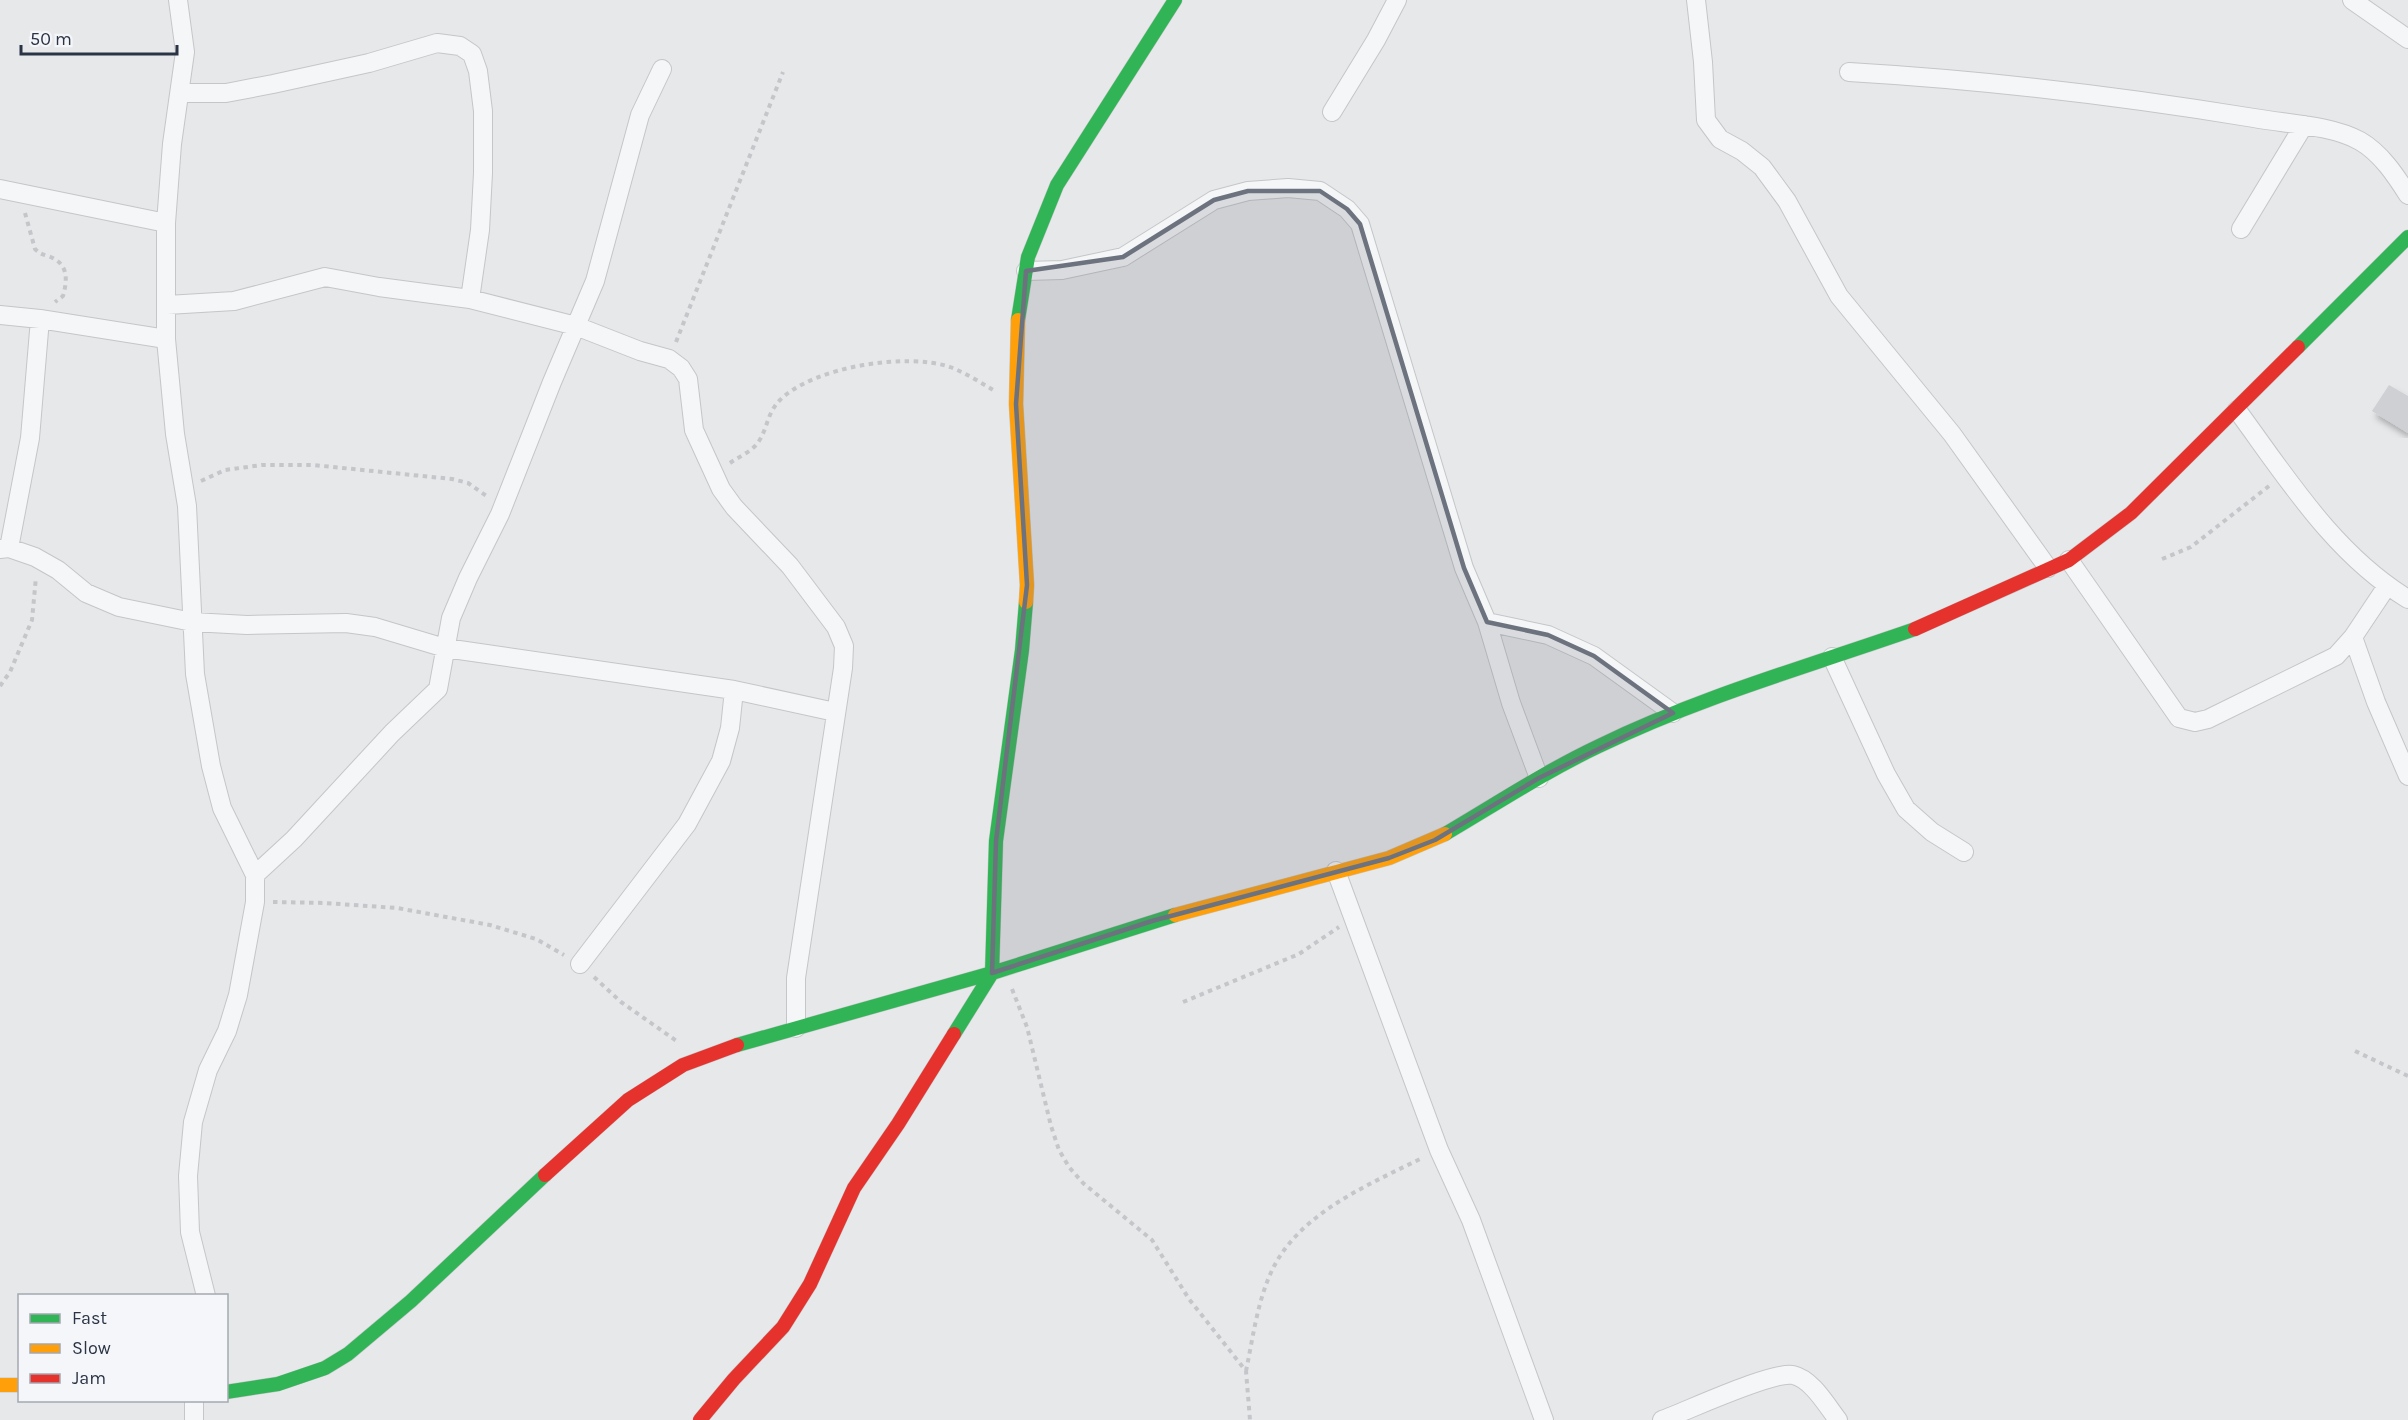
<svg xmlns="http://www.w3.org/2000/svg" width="2408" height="1420" font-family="Karla,sans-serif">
  <defs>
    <filter id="shadow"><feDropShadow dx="3.5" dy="6" stdDeviation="3" flood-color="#0004"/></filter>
  </defs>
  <rect width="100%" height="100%" fill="#e6e8ea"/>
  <path fill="#ced0d3" filter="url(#shadow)" d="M2389 385 2408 396V433L2372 411Z"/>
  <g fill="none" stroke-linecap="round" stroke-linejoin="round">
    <defs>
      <path id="street" d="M178 0 185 52 172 144 166 223V339L175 434 187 506 195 674 211 766 222 808 255 875V902L238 995 227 1031 208 1070 193 1122 188 1176 190 1232 206 1296
        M1696 0 1703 62 1706 120 1720 139 1742 151 1762 167 1787 201 1839 296 1952 434 2048 568
        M2352 0 2408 39
        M1849 72C1985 80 2120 96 2254 118 2287 124 2331 125 2360 141 2381 153 2396 176 2408 195
        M181 93H226L273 84 369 63 437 43 460 46 472 54 478 71 483 111V173L480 230 470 299
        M1332 112 1376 40 1397 0
        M0 189 166 223
        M2241 229 2304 125
        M1026 271 1062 270 1123 257 1214 200 1248 191 1288 188 1320 191 1347 209 1360 224 1464 568 1487 622 1511 703 1539 778
        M167 305 234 301 325 277 379 287 470 299 576 326 640 351 669 359 681 368 688 379 694 430 721 489 734 507 790 566 836 627 844 646 843 668 796 978V1028
        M0 315 40 319 166 339
        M2237 410C2287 478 2334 554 2408 599
        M9 548 30 438 40 319
        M0 549 9 548 35 557 58 570 86 593 119 607 192 622 247 625 346 623 375 627 445 648 734 690 835 712
        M2069 560 2179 718 2195 722 2208 719 2336 656 2353 637 2387 586
        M1487 622 1548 635 1594 656 1673 713
        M2353 637 2376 702 2408 776
        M1832 657 1886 774 1906 809 1932 832 1964 852
        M1336 871 1439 1150 1471 1220 1544 1420
        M255 875 294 839 392 733 438 689 451 618 468 578 500 514 552 382 595 281 640 115 662 69
        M580 964 687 824 721 761 730 728 734 690
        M194 1420V1400
        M1662 1420C1687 1411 1772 1371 1793 1375 1812 1379 1827 1406 1838 1420"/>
      <path id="fast" d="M1018 320 1028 257 1057 185 1175 0
        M2298 347 2408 237
        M1445 834C1496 804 1546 771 1599 746 1700 697 1809 666 1915 629
        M954 1034 992 973 996 841 1022 650 1026 602
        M737 1045 992 973 1175 915
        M226 1392 278 1384 325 1368 348 1354 411 1301 545 1175"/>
      <path id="slow" d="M1018 320 1016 404 1027 585 1026 602
        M1175 915 1389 858 1445 834
        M0 1385H20"/>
      <path id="jam" d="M1915 629 2069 560 2131 513 2298 347
        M545 1175 628 1100 683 1065 737 1045
        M700 1420 734 1379 783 1327 810 1284 854 1188 898 1124 954 1034"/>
    </defs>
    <use href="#street" stroke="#c4c6c8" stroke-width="20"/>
    <use href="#fast" stroke="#c4c6c8" stroke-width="15"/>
    <use href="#slow" stroke="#c4c6c8" stroke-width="15"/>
    <use href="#jam" stroke="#c4c6c8" stroke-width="15"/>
    <path stroke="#c5c6ca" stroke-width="4" stroke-dasharray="4.5 4.5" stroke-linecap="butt" d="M25 213 35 249C40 254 42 254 48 256 68 263 68 278 63 296L55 302
      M676 342 783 72
      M730 463C740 456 753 451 759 441 768 427 767 413 780 400 813 367 906 352 950 367 966 373 981 383 995 391
      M201 481 225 470 262 465H313L452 479 468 483 488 497
      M2162 559 2191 547 2269 486
      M0 686 10 672 32 620 36 577
      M273 902 325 903 397 908 490 925 536 939 564 955
      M594 977 621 1002 678 1042
      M1012 989 1027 1027 1051 1126 1059 1150 1069 1167 1083 1183 1152 1240 1189 1299 1246 1371 1250 1420
      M1183 1002 1299 954 1339 927
      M2355 1051 2408 1076
      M1246 1371C1254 1333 1259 1286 1282 1253 1314 1207 1374 1182 1422 1158"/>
    <use href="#street" stroke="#f5f6f7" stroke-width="18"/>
    <use href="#fast" stroke="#30b455" stroke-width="14"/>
    <use href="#slow" stroke="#ff9f0a" stroke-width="14"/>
    <use href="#jam" stroke="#e5322d" stroke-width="14"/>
  </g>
  <path fill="#6c737f" fill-opacity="0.2" stroke="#6c737f" stroke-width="4.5" stroke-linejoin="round" d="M1248 191H1320L1347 209 1360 224 1464 568 1487 622 1548 635 1594 656 1673 713 1539 778 1435 840 1389 858 1152 921 992 973 996 841 1027 585 1016 404 1026 271 1123 257 1214 200Z"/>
  <rect x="18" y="1294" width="210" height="108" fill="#f4f6f9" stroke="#a4a8b1" stroke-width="1.5"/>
  <rect x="30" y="1314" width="30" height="9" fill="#30b455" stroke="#a4a8b1" stroke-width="1.5"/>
  <text x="72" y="1324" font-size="18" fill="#2b3445">Fast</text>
  <rect x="30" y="1344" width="30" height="9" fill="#ff9f0a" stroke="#a4a8b1" stroke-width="1.5"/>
  <text x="72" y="1354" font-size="18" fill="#2b3445">Slow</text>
  <rect x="30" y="1374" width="30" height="9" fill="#e5322d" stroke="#a4a8b1" stroke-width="1.5"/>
  <text x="72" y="1384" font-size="18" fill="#2b3445">Jam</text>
  <path d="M21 45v9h156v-9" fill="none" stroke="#2b3445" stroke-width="3"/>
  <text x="30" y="45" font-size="18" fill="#2b3445" stroke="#f4f6f9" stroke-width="4.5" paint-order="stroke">50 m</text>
</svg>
